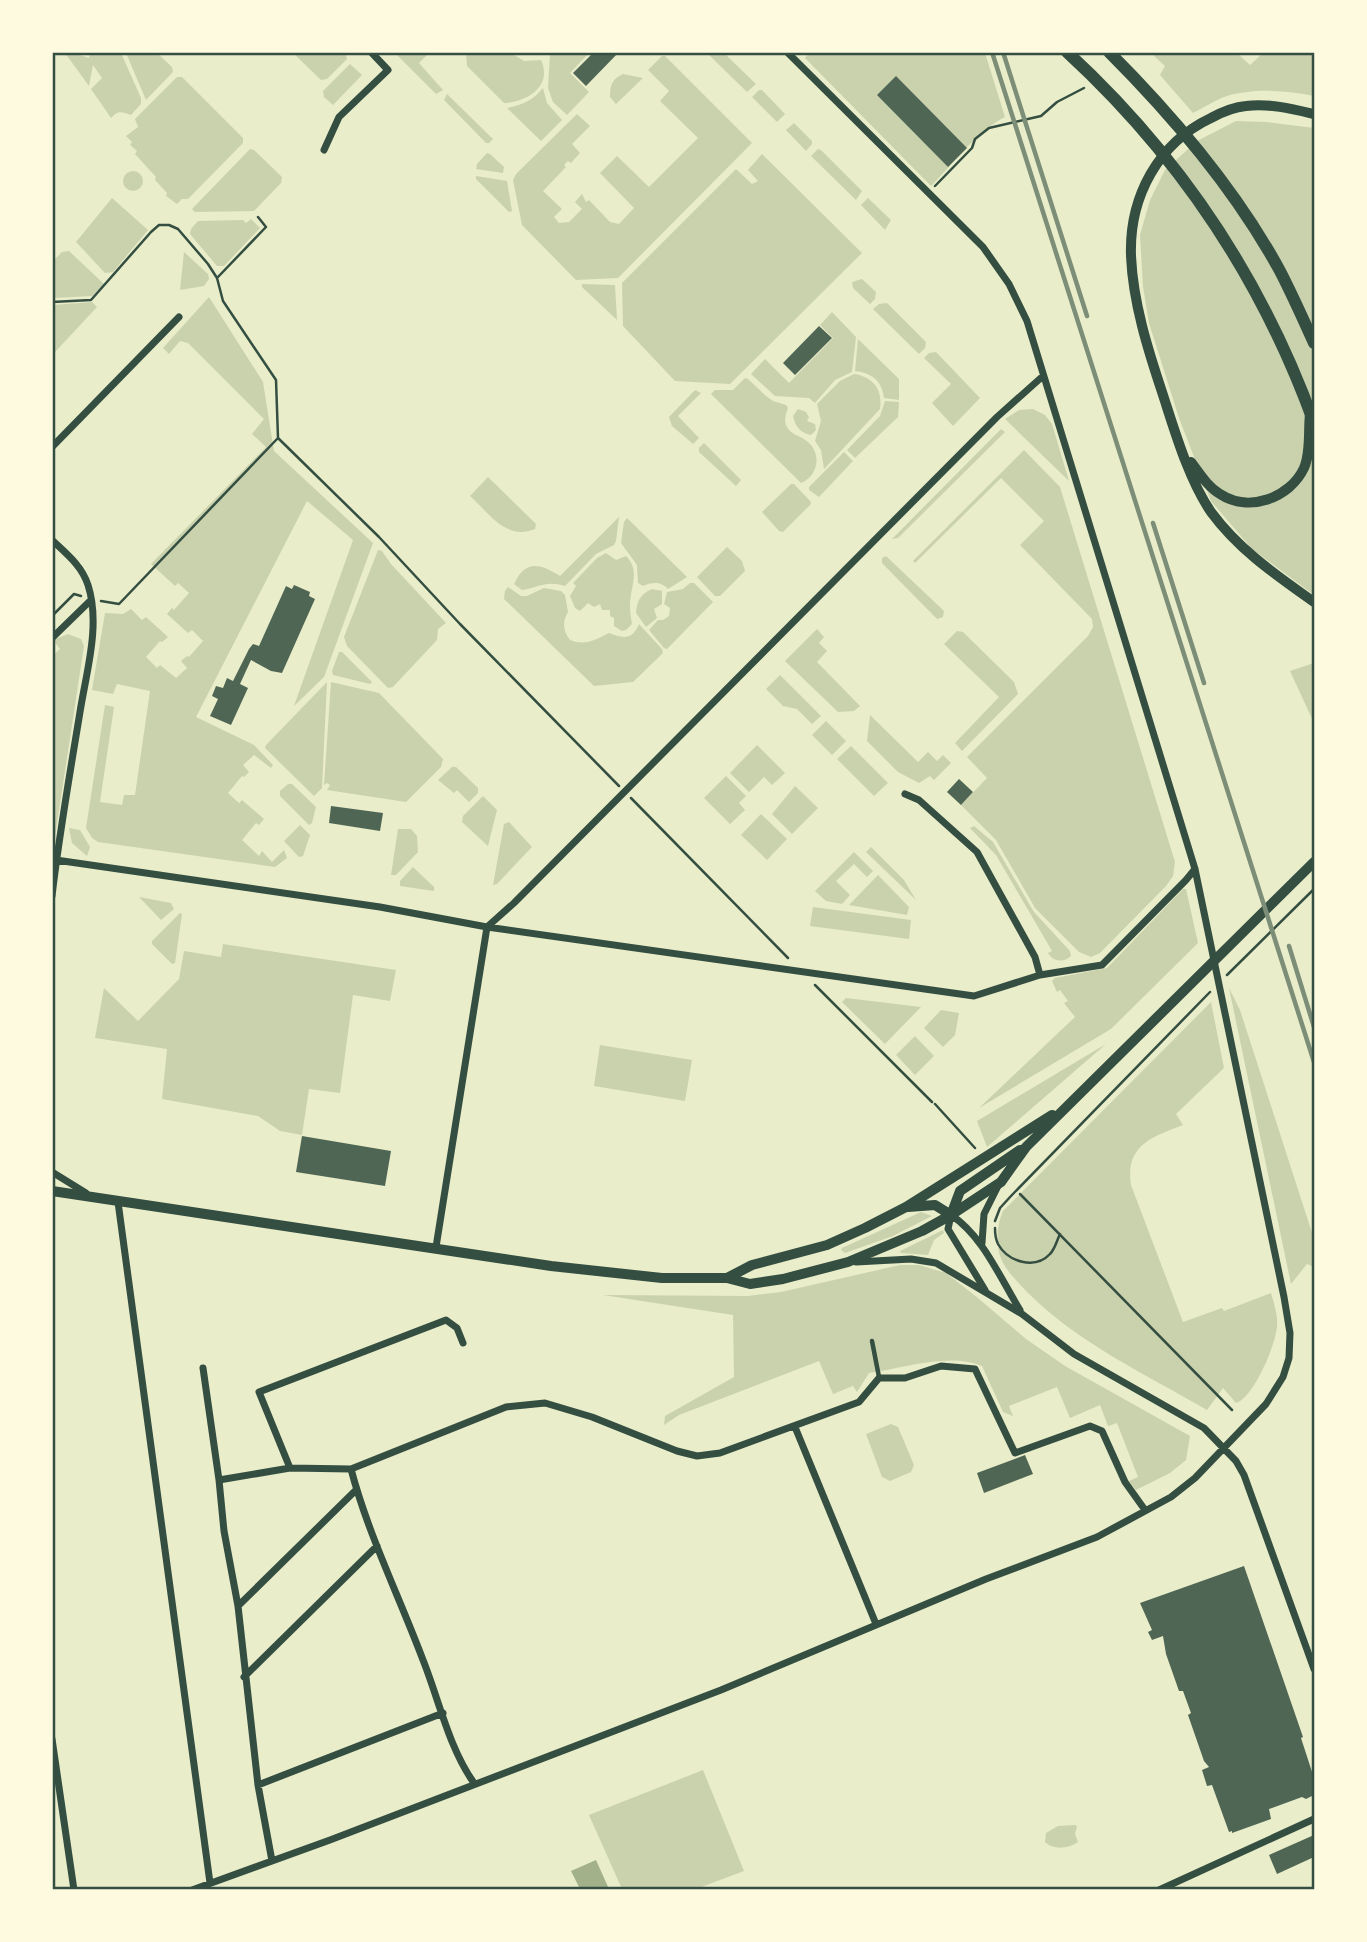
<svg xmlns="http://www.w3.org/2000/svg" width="1367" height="1942" font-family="Roboto,sans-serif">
  <rect width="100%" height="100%" fill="#e9edc9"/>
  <path fill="#cad2ad" d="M810 52 985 53 1005 117C977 131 954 163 931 186L805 58Z
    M65 53H74L89 58 90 53H121L141 98V104L131 115C121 112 119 110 111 118L91 89 102 78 93 65 89 86Z
    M126 53H157L172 67 173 72 146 100Z
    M317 53 346 55 347 59 327 79 321 80 293 53Z
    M399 53H429L419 63 443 90 436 94 398 56Z
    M466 53H511L524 61 541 60C553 86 527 102 504 103L467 66Z
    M550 53H589L570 73 589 92 567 115 553 102 548 88Z
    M707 53H724L756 84 747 92Z
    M1151 53H1237L1250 65 1263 53H1314V96C1287 90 1252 88 1224 97 1214 101 1203 108 1193 113L1160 75 1165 66Z
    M662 56H665L752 143 618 278 576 280 522 225 513 180 516 174 577 114 590 126 572 144 580 153 571 163 568 161 564 165 566 167 543 191 562 209 554 217 559 223 569 222 582 209 575 202 582 194 586 202 589 200 610 222 619 224 634 208 600 173 617 156 649 187 698 138 660 101 669 91 648 70Z
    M350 64 362 75 333 105 324 97 323 91Z
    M623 74 643 78 616 104 610 97C610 85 612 79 623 74Z
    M177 77H182L243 138V143L188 199H182L177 204 166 196 167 193 155 180 156 177 135 154 137 151 130 145 132 142 126 136 138 127 135 119Z
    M543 88 547 103 562 120 541 141 507 108C523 105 533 100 543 88Z
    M759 90H762L785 114 777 122 752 97Z
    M447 94 493 139 489 143H486L444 100Z
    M1236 121 1267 122 1314 128V595L1252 549 1211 501 1179 418 1149 323 1143 287 1140 235 1150 200 1165 170 1197 141Z
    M794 123 812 141V144L806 151 786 130Z
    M250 149 254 150 282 177 281 183 254 211 195 212 192 209Z
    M818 149 821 150 862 191 856 200 811 156Z
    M487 153 490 154 504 167 503 173 476 169 477 164Z
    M762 154 862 253 730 384 675 381 623 326 622 283 736 169 752 184 758 181 748 170Z
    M123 181a10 10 0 1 1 20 0a10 10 0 1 1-20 0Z
    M476 176 507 181 512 211 509 212 476 179Z
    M112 198 148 230 113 272 105 273 76 242Z
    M868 198 891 220 885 230 861 205Z
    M251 219 260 228 224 266H217L190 234 191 229 198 221 243 220 246 223Z
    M69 251 104 284 92 296 53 298V261L62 252Z
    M184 252 208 274 209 279 204 286 180 290Z
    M862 279 876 292 875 299 870 304 853 288 852 282Z
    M582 284 615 285 617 320 582 287Z
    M209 297 263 382 274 451 373 543 324 677 294 706 353 540 307 501 196 717 254 745 273 765 271 768 254 755 243 765 249 772 244 777 242 776 228 793 239 803 242 800 264 819 259 825 256 823 242 840 259 856 262 851 272 862 284 850 287 858 275 867 98 842 92 838 86 828 105 705 114 707 100 802 122 805 124 795H135L150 691 117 684 113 694 92 690 105 613 123 614 131 609 142 620 146 617 168 637 162 642 160 641 146 657 157 668 160 665 176 678 187 668 181 661 187 656 189 657 203 641 192 630 188 633 167 614 172 608 174 610 189 593 178 583 175 586 151 564 266 447 252 434 264 419 188 343 180 341 169 354 163 348Z
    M92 302 97 307 55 352 53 349V305Z
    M887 303 926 342 925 348 919 354 873 309 879 304Z
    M832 312 856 337 852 372 835 380 815 403 809 398 775 396 751 374 765 359 789 383 833 338 820 325Z
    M858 339 899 379V400L884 398C882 381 872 373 855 371Z
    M936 352 980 398 953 426 932 403 951 384 924 358 929 353Z
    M854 374C873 377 883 389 880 409L824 469 821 450 815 441 821 421 817 404 840 381Z
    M745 378 748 379 766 396 773 401 786 405 788 408C786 414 784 419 786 425 790 435 800 435 808 442 822 454 818 476 801 483L711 394 715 390H733Z
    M695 390 701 393 678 416 699 438 693 444 672 426 669 417Z
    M885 401 899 402 898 417 855 458 847 450 880 416Z
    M798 409 806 412 809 417 807 421 815 424 816 430 811 435C800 433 795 426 793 416Z
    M1033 409 1045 415 1052 424 1069 481 1005 419 1019 410Z
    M1001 429 1005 432 898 538 892 539Z
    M704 443 741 480 736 486 699 452V448Z
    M1024 450 1060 487 1175 862 1173 876 1166 886 1100 953 1091 957 1079 952 1035 908 996 840 961 805 987 778 967 757 1088 636 1093 627 1092 619 1020 545 1044 521 1001 478 915 563 913 561Z
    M844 452 853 461 819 497 809 490V487Z
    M488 477 536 524 535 529C506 541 489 513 470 496Z
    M791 484H794L811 502 810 505 783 532 779 531 762 512Z
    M619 517 616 541 614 545 596 554 565 586C547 580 539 587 522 590L514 584C526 559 540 564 560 576Z
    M627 518 687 577 668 589C661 581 652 582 643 586L638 583 637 565 621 543 624 522Z
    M727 547 742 561 745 571 720 596H715L697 577Z
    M378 550 382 551 391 564 446 623 438 629 437 640 393 687 388 688 347 646 344 637Z
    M606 553 616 560 626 556C641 571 630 587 630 606 630 612 631 618 632 624L626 630 622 631 614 626V618L610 616V610H602L600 604 594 607 588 603 580 611 575 608 570 596 576 586 573 583 597 558Z
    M886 556 944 611 943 617 937 619 882 563V558Z
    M690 583H694L713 602 667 649 664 648 649 630 658 620H663L669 616 670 608 664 604 667 592 683 589Z
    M508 587 521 596H527L544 588 561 591 565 595 568 612C562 622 563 631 570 640 584 646 596 640 609 633 623 638 632 641 639 624L662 649 663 653 633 682 594 686 504 599 505 591Z
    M652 589 662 591V604L654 609 657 618 646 627 636 613C637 601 640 594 652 589Z
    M817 629 824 637 819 643 827 651 817 662 860 706 854 711 838 712 785 661Z
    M957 631 963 632 1014 682 1018 694 962 751 955 743 999 697 944 644Z
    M68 634 81 639 84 646 53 850 52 656 60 649 53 640Z
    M339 652H342L372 682 370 684 333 675 332 671Z
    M1314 663V723L1290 671Z
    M780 675 821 716 812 724 797 709 783 706 766 689Z
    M327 682 322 788 314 796 265 748 266 745Z
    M331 682 379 693 443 759 441 767 406 802 327 790 330 785 327 783 324 785Z
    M870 715 918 762 928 752 937 761 943 755 951 763 934 780 930 776 919 783 898 772 867 741Z
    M826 721 846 741 832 755 812 735Z
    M757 745 785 773 772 785 764 777 749 792 730 773Z
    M851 746 888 783 874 796 837 759Z
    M452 767H456L478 788V793L469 802 457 790 454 793 438 780Z
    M726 776 746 796 739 803 745 810 730 824 704 798Z
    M288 784H292L316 807 312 823 309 825 280 796V791Z
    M795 786 818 808 792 834 772 814Z
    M483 796 497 810 488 846 462 822 463 816Z
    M761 814 787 839 767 860 741 835Z
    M509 822 532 847 497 884 493 885 504 824Z
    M300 825 310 835 303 856 299 857 284 841Z
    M974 826 993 842 1034 912 1070 951 1071 956C1064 963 1053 962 1048 953L1052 951 996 855 970 828Z
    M69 828 80 830 90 847 87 856 72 843Z
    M398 829H411L417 836 418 852 396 875H391Z
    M871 847 904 880 916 900 866 852Z
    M854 852 873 871 867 877 854 864 836 881 850 895 842 904 826 901 815 891Z
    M413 867 434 887V891L400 886V881Z
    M878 875 909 907 907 915 849 905Z
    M1183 889H1186L1198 943 1111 1029 979 1108 1075 1017 1064 1003 1068 1001 1060 990 1057 992 1052 981 1055 978 1107 968Z
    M139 897 171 903 174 909 161 920Z
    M813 907 911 920 909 939 810 926Z
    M180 913 182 914 175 963 172 964 152 944V941Z
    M223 944 396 970 390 1001 353 995 340 1093 309 1089 302 1135 280 1131 258 1116 162 1099 167 1049 95 1038 104 988 138 1021 179 979 184 951 221 957Z
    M1229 988 1240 1010 1314 1239V1267L1307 1264 1291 1284Z
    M846 998 921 1007 885 1044 842 1002Z
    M1211 1002 1224 1068 1176 1114 1183 1125C1152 1137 1125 1145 1131 1185L1183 1322 1222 1308 1224 1311 1271 1293C1274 1304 1278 1315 1277 1326 1276 1344 1254 1397 1236 1403L1223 1388 1207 1410C1145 1374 1078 1343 1027 1292 1019 1283 1009 1274 1003 1263 995 1247 996 1227 1003 1211Z
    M941 1010 959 1013 955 1035 943 1047 924 1028Z
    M915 1036 934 1056 915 1075 896 1055Z
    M1106 1044 987 1147 977 1121Z
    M600 1045 692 1060 685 1101 594 1086Z
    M921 1212 932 1216 893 1236 845 1253 841 1250 842 1248Z
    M943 1230 944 1233 934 1240 928 1255 901 1253 900 1251Z
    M900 1265H919L946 1273 978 1298 1026 1339 1065 1366 1190 1436 1186 1460 1170 1473 1136 1490 1129 1481 1138 1477 1117 1423 1108 1426 1100 1405 1070 1418 1057 1387 1009 1406 1013 1416 1003 1412 982 1366C950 1352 903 1368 869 1373L857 1392 853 1386 833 1394 819 1361 679 1415 664 1425 665 1416 734 1377 733 1315 603 1295 748 1296 781 1292Z
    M891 1424 898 1427 914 1465 911 1472 890 1481 882 1477 866 1434Z
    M703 1770 744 1871 696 1889H622L589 1815Z
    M1075 1825 1077 1826 1075 1834 1078 1842C1068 1849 1053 1850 1045 1842L1046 1833 1058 1826Z"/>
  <path fill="#a3b18a" d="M596 1860 609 1889H580L571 1871Z"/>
  <path fill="#4f6655" d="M594 52H619L586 86 573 73Z
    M896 76 967 148 948 167 877 95Z
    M819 326 832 338 795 375 783 363Z
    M294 585 310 592 309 596 315 599 282 673 271 671 251 660 240 684 248 688 231 725 210 716 218 699 212 696 216 686 223 688 227 678 233 681 249 649 253 644 259 646 286 586 292 589Z
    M959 779 973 792 961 805 947 792Z
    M331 806 383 813 380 831 329 823Z
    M302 1136 391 1151 385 1186 296 1172Z
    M1025 1455 1033 1474 984 1493 977 1473Z
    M1244 1566 1303 1737 1301 1738 1314 1778V1795L1306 1799 1302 1797 1269 1809 1271 1819 1232 1833V1831L1229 1832 1212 1785 1207 1786 1202 1770 1209 1767 1204 1761 1188 1715 1191 1713 1183 1691H1179L1166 1654 1163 1636 1152 1640 1148 1632 1152 1630 1140 1603Z
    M1314 1835V1857L1277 1874 1269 1855Z"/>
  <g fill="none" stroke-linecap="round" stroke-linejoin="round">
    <path stroke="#344e41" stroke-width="2.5" d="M935 186 972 148 975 139 989 128 1041 116 1057 102 1084 88
      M217 278 266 227 258 217
      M52 302 91 300 151 232 159 225H169L178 229 208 264 217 278 223 301 276 380 278 438
      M278 438 379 537 460 624 619 786
      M101 601 119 604 278 438
      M52 616 74 594 81 596
      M631 798 788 958
      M1227 975 1314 889
      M815 985 932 1102
      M935 1104 975 1148
      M1020 1194 1232 1410
      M995 1221 1000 1208 1011 1196 1210 992
      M995 1228C995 1232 996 1240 998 1244 1008 1262 1035 1270 1050 1254 1055 1249 1057 1240 1060 1234"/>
    <path stroke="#344e41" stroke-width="4.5" d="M872 1341 879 1377"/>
    <path stroke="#344e41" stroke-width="7" d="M324 150 339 117 388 70 371 52
      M52 447 179 317
      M52 540C67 554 82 566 88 585 101 625 86 673 80 712 70 773 59 835 52 896
      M52 638 91 600
      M905 794 919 800 977 852 1035 957 1040 975
      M56 860 380 907 487 927 514 903 997 417 1043 376
      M52 1172 86 1193
      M118 1202 210 1883
      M982 1243 984 1214 999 1184
      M436 1247 487 927 974 996 1040 975 1102 965 1186 880 1195 869
      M856 1262 911 1259 936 1263 1022 1314 1074 1354 1204 1428 1236 1461 1244 1475 1314 1669
      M985 1290 948 1229 951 1215C983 1236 1000 1278 1020 1310
      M203 1368 219 1480
      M795 1427 876 1624
      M290 1468 259 1392 446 1320 457 1328 463 1343
      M351 1469C368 1534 399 1596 423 1660 439 1700 449 1748 474 1783
      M238 1606 356 1490
      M244 1677 377 1546
      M52 1739 74 1890
      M258 1785 443 1713
      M272 1861 258 1785 238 1606 224 1531 219 1480 290 1468 351 1469 506 1407 545 1403 592 1417 677 1451 697 1456 720 1453 859 1402 879 1378H905L941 1366 975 1369 1015 1453 1090 1426 1102 1431 1125 1482 1145 1510
      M192 1890 330 1840 721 1690 986 1579 1097 1537 1171 1497 1195 1478 1266 1404 1283 1377 1289 1358 1290 1333 1284 1297 1195 869 1027 321 1009 284 983 247 787 52
      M1159 1890 1314 1819"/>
    <path stroke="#344e41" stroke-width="10" d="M1314 114C1293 109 1269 103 1246 106 1234 107 1222 112 1211 118 1158 143 1129 197 1131 256 1133 303 1148 350 1163 395 1175 432 1189 480 1211 512 1239 550 1276 575 1314 602
      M1191 462C1200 474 1208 487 1220 494 1249 513 1290 498 1304 468 1311 452 1308 431 1310 414
      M52 1191 551 1266 662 1278H727L750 1284 783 1279 848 1262 922 1231 951 1215 1001 1182 1026 1147 1314 862
      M908 1207 935 1205 951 1215
      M951 1215 960 1191 1020 1150
      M727 1278 752 1265 827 1245 865 1228 906 1207 1052 1115"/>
    <path stroke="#344e41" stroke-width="12" d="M1067 52C1180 156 1262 279 1314 423
      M1109 52C1172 115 1237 192 1280 271 1292 294 1303 319 1314 343"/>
    <path stroke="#7c8e77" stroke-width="4.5" d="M992 52 1314 1062
      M1003 52 1087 316
      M1153 523 1204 683
      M1289 946 1314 1027"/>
  </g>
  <rect width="1367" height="1942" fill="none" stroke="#fefae0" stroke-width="108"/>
  <rect x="54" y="54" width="1259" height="1834" fill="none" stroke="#344e41" stroke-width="2.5"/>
</svg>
